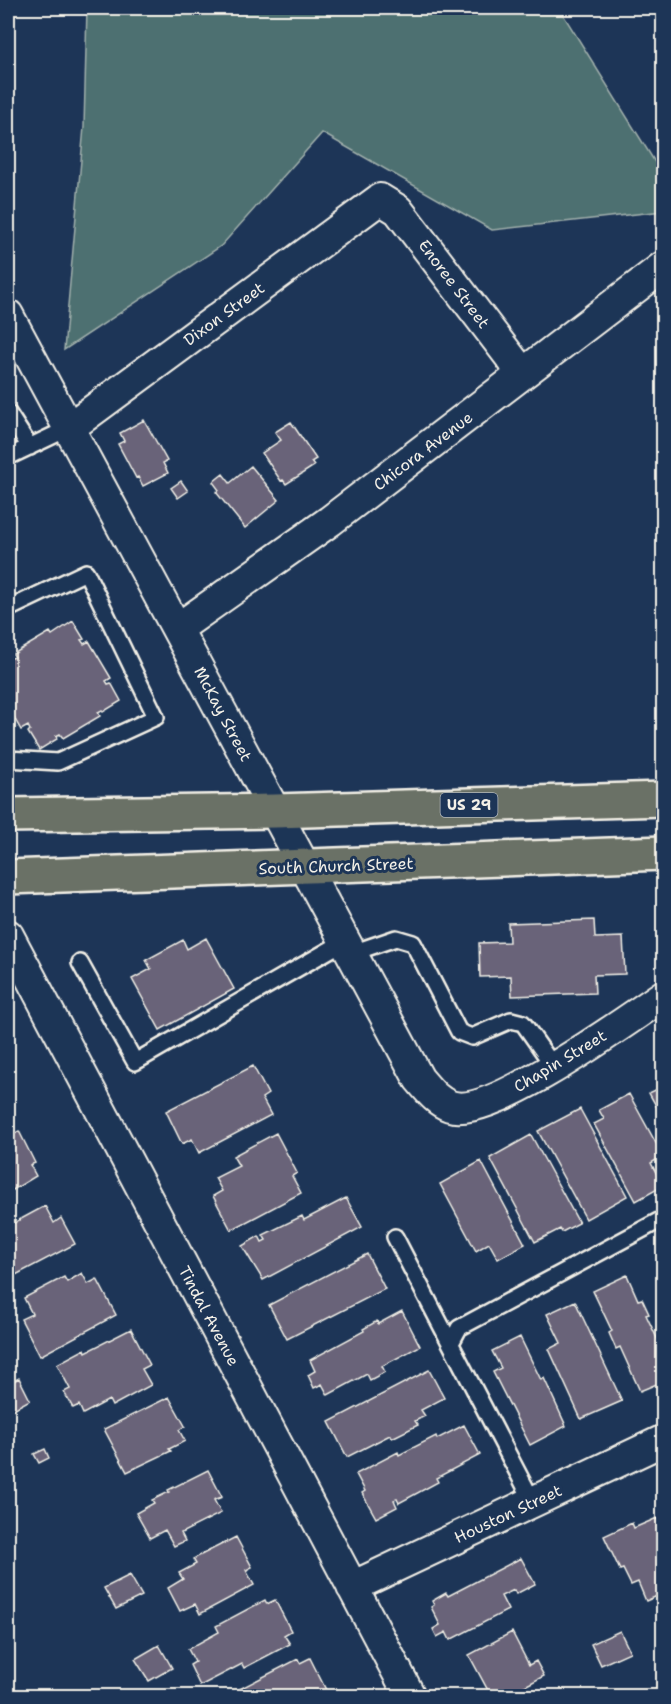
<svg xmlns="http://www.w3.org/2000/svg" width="671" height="1704" font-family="'Shantell Sans',sans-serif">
  <rect width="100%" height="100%" fill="#1d3557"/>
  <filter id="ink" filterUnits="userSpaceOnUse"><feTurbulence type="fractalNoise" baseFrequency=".0167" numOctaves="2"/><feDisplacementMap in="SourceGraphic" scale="12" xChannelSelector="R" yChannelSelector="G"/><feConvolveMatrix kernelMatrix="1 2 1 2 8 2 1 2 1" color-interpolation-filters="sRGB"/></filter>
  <g filter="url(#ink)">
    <path fill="#4e7071" stroke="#a1b0ac" stroke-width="1.5" d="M87 8H559L663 175V211L492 230 322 133 221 246 64 350 84 127Z"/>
    <path fill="#696479" stroke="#f4f1e8" stroke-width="1.5" d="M144 420 167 461 163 463 168 473 143 486 138 477 136 478 118 444 124 441 120 433Z
      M291 422 316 459 311 462 314 466 286 484 283 480 281 481 262 453 281 440 275 432Z
      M251 466 279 500 245 528 216 492 219 490 213 482 223 474 230 483Z
      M181 481 188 491 178 498 171 488Z
      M73 621 84 639 81 640 84 644 89 641 111 678 106 681 108 684 111 683 121 701 103 712 102 710 98 712 100 716 63 738 60 734 56 736 57 739 39 750 28 732 30 730 28 726 21 730 8 707V659L15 657 13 654 50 632 52 635Z
      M594 920 595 938 623 937 625 974 594 975 595 993 512 996 511 976 480 977 479 943 509 942 508 923Z
      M206 938 234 989 160 1030 132 979 151 969 146 960 183 940 187 949Z
      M253 1066 268 1094 262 1098 271 1115 199 1153 192 1139 182 1144 166 1111Z
      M664 1086V1120L649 1093Z
      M629 1094 663 1156 651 1163 663 1186 636 1201 594 1124 604 1119 599 1110Z
      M580 1109 627 1196 586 1219 538 1131Z
      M19 1131 35 1163 30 1165 36 1176 8 1193V1137Z
      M276 1133 297 1173 292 1176 301 1193 231 1230 213 1196 222 1191 215 1178 239 1166 233 1156Z
      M531 1135 579 1223 562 1232 560 1229 535 1242 490 1158Z
      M481 1161 525 1244 498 1259 489 1243 476 1251 440 1184Z
      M346 1198 362 1227 263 1280 242 1246 259 1236 262 1242 266 1240 263 1235 302 1216 304 1220Z
      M45 1206 54 1223 61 1218 75 1244 8 1279V1226Z
      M367 1254 385 1289 287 1339 269 1305Z
      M82 1273 88 1284 97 1279 116 1315 40 1356 21 1319 32 1314 24 1298 64 1277 67 1282Z
      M627 1275 638 1300 642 1299 649 1314 646 1315 664 1353V1381L640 1391 620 1347 616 1349 609 1333 612 1331 593 1291Z
      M575 1301 622 1401 581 1419 549 1349 561 1343 547 1314Z
      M402 1311 420 1346 382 1366 385 1372 370 1380 367 1374 328 1395 322 1384 314 1388 308 1375 315 1371 310 1360 364 1331 363 1329 377 1321 378 1324Z
      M131 1329 150 1365 142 1369 151 1385 112 1406 109 1400 83 1414 79 1405 73 1408 64 1392 70 1389 57 1364 85 1349 86 1352Z
      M520 1337 541 1380 544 1378 566 1426 530 1445 493 1372 501 1368 492 1351Z
      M429 1370 444 1398 421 1410 425 1416 415 1421 418 1425 392 1438 390 1435 347 1457 329 1422Z
      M19 1378 30 1400 8 1412V1384Z
      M169 1397 185 1426 179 1430 185 1441 169 1449 171 1451 127 1472 104 1429Z
      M464 1425 480 1455 436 1478 438 1482 399 1503 397 1499 394 1500 397 1507 376 1518 362 1493 365 1491 356 1474 398 1452 399 1455 436 1436 437 1439Z
      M45 1449 49 1458 39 1463 34 1454Z
      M208 1470 222 1497 214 1500 221 1513 181 1533 185 1541 174 1546 165 1530 150 1538 136 1513 154 1503 152 1500 169 1492 168 1490Z
      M657 1518 664 1532V1593L646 1601 638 1582 631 1585 623 1569 620 1570 604 1536 632 1523 634 1528Z
      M236 1537 252 1567 246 1570 254 1585 200 1614 195 1604 180 1611 168 1588 183 1579 179 1573 196 1564 193 1559Z
      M521 1558 535 1584 516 1594 514 1590 501 1596 508 1610 450 1640 446 1632 437 1637 433 1629 440 1625 431 1607 434 1605 432 1601 446 1593 448 1596Z
      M130 1575 142 1596 116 1609 104 1588Z
      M265 1600 267 1604 275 1600 291 1631 284 1635 290 1644 244 1668 242 1664 200 1686 190 1665 195 1662 188 1649 219 1632 216 1626Z
      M620 1631 630 1652 601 1665 591 1644Z
      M512 1632 529 1665 536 1661 544 1676 506 1696H491L469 1655Z
      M159 1645 172 1668 149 1681 135 1659Z
      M310 1658 326 1690 316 1695 317 1696H226L298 1659 300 1663Z"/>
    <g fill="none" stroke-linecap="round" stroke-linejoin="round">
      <defs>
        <path id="lane" d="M8 413 30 447
          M8 457 69 428
          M8 609 86 572 156 717 58 762 8 759
          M352 953 396 938 413 943 459 1032 472 1037 511 1020 523 1023 554 1067
          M80 963 135 1062 345 941
          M395 1237 533 1502
          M451 1343 459 1328 664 1218"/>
        <path id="street" d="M8 315 419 1079C428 1089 436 1101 450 1106 490 1120 627 1020 664 995
          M69 428 380 199 398 210 514 362 520 376
          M177 629 330 521 664 266
          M8 935 410 1696
          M352 1587 664 1440"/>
        <path id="primary" d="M8 815 275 811 664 799
          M8 877 664 853"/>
      </defs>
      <use href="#lane" stroke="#f4f1e8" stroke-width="20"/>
      <use href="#street" stroke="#f4f1e8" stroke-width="34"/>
      <use href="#primary" stroke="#f4f1e8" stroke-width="38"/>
      <use href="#lane" stroke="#1d3557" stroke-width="15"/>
      <use href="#street" stroke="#1d3557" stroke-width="30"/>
      <use href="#primary" stroke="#6a7166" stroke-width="33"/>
    </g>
  </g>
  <g text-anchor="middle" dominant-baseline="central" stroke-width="6" stroke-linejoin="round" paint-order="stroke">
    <rect fill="#1d3557" stroke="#b4b9bc" stroke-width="1.5" x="440.5" y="793" width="57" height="24" rx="4.5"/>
    <g font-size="15" font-weight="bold" fill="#f4f1e8">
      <text x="469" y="805">US 29</text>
    </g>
    <g font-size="16" fill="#f4f1e8" stroke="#1d3557">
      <text transform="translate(454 284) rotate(53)">Enoree Street</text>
      <text transform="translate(224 314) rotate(-36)">Dixon Street</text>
      <text transform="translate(423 451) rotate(-37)">Chicora Avenue</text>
      <text transform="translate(223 714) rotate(62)">McKay Street</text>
      <text transform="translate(336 866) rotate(-2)">South Church Street</text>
      <text transform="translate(560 1061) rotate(-31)">Chapin Street</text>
      <text transform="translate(209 1316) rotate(62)">Tindal Avenue</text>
      <text transform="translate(508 1514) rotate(-25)">Houston Street</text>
    </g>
  </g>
  <rect width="671" height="1704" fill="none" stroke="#1d3557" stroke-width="30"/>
  <rect x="15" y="15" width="641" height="1674" fill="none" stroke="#f4f1e8" stroke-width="2" filter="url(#ink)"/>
</svg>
